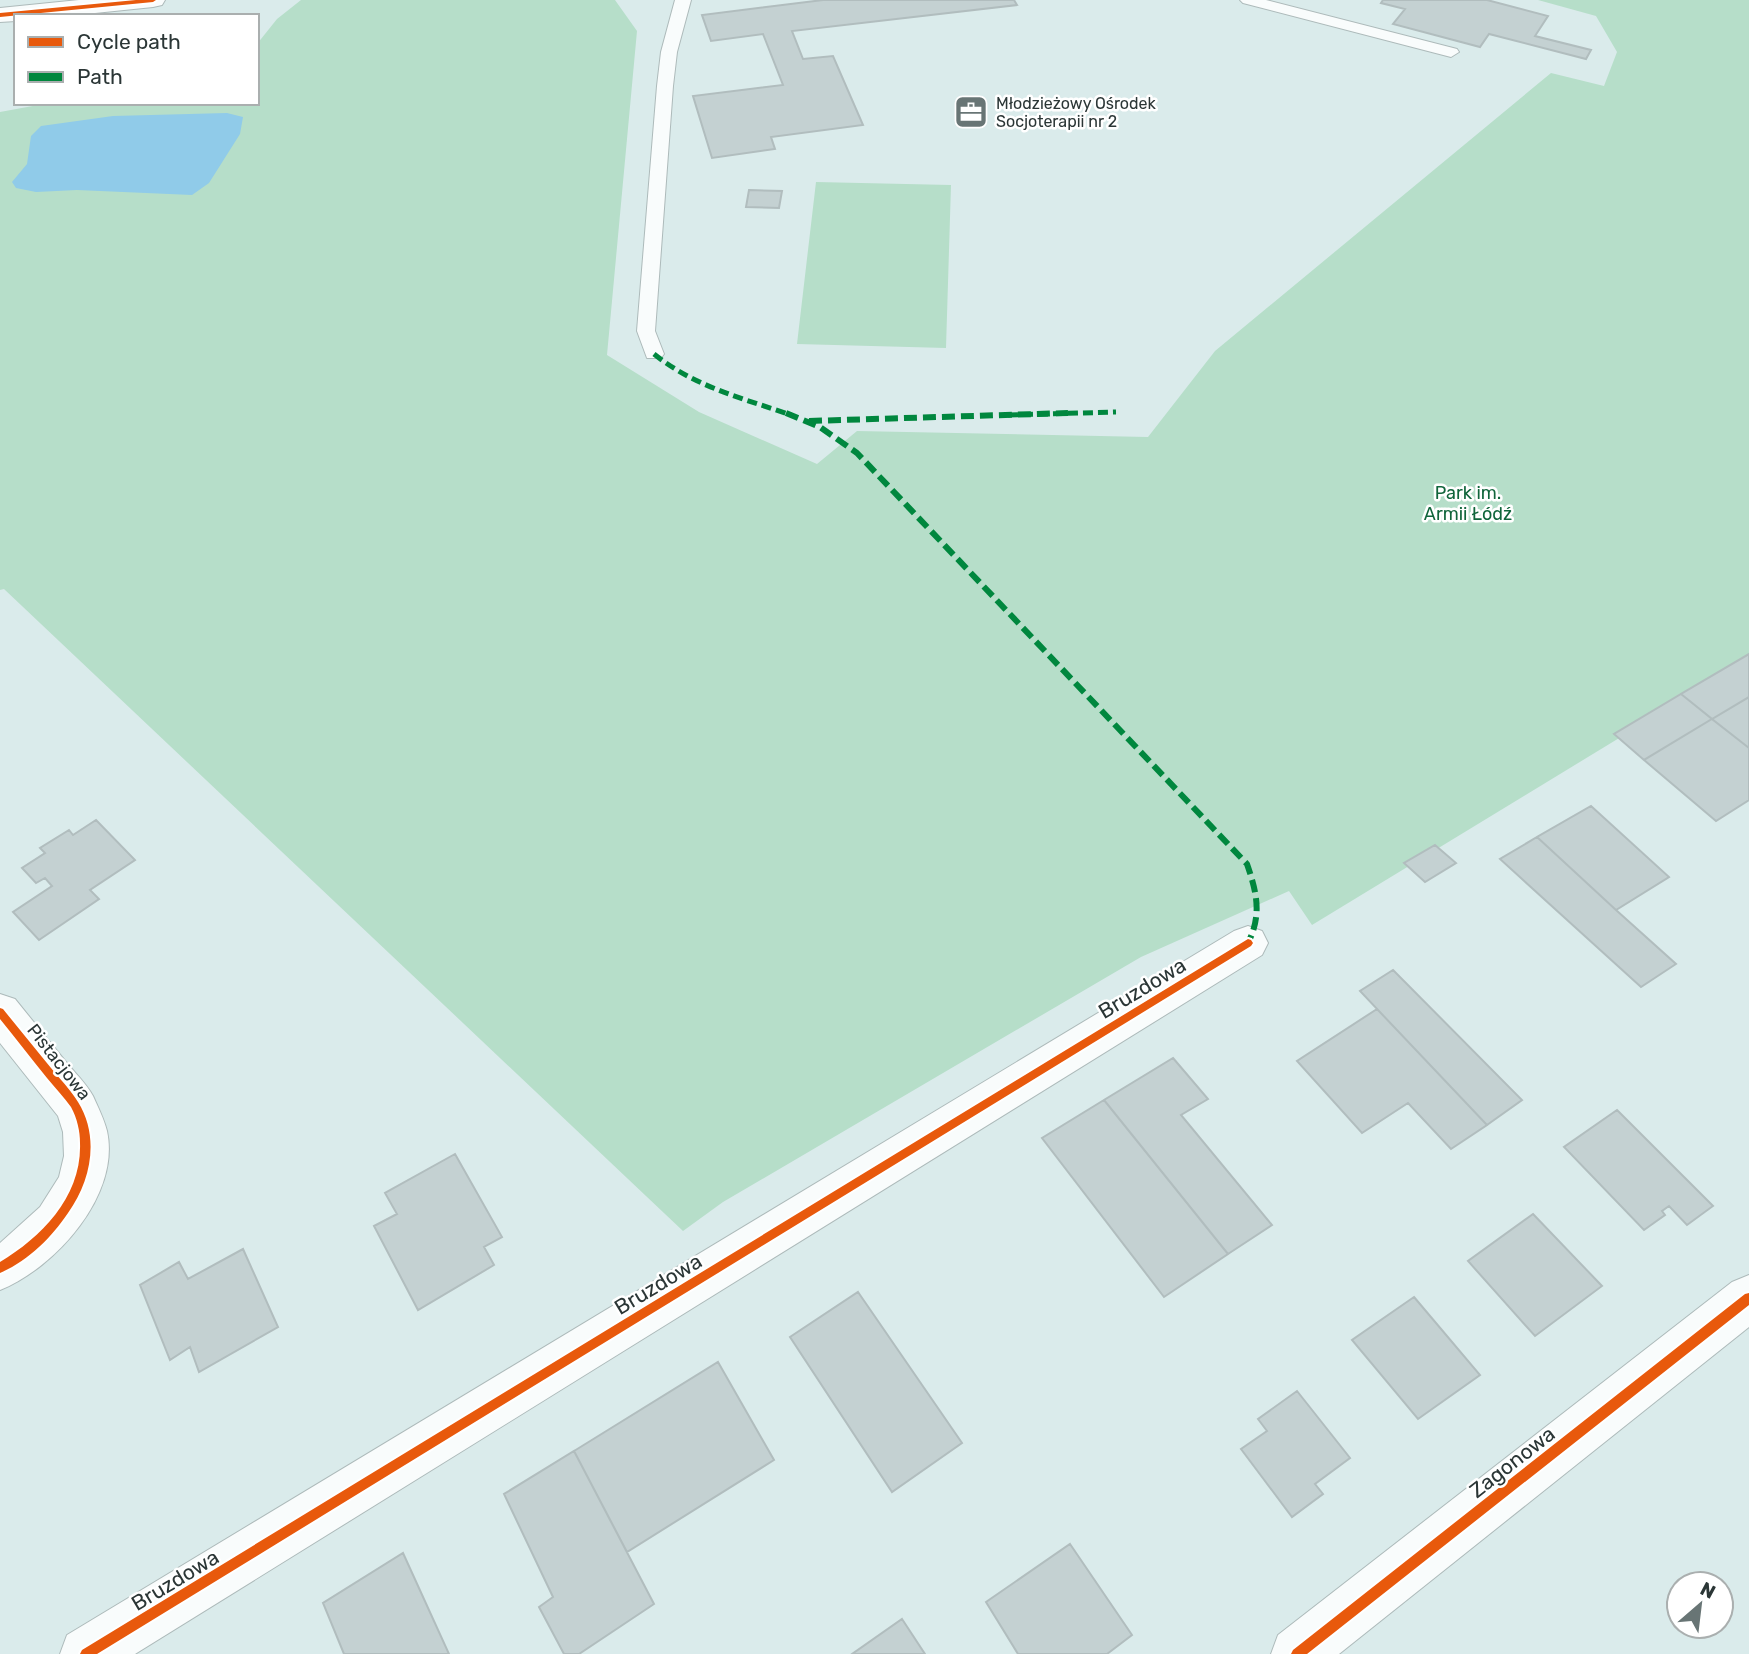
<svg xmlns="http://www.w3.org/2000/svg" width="1749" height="1654" font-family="Rubik,sans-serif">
  <rect width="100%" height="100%" fill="#daebeb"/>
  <path fill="#b6dec9" d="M301 0H615L637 31 607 355 699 412 817 464 857 431 1148 437 1215 351 1551 73 1604 86 1617 52 1596 16 1538 0H1749V659L1312 925 1289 891 1141 957 723 1202 683 1231 4 589 0 590V112L49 103H257V44L277 19Z
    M816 182 951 185 946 348 797 344Z"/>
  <path fill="#90cbe9" d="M227 113 243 117 240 134 209 183 192 195 77 190 36 192 16 188 12 182 27 164 31 136 41 126 113 116Z"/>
  <path fill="#c4d1d2" stroke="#b1bdbe" stroke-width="2" d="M823 0H1014L1017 5 792 31 803 59 833 56 863 125 771 137 775 149 712 158 693 96 783 85 763 34 711 41 702 15Z
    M1383 0H1487L1548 16 1535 36 1591 50 1586 59 1489 34 1480 47 1393 24 1405 9 1381 3Z
    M749 190 782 191 779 208 746 207Z
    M1749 654V697L1712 719 1681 694Z
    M1681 694 1712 719 1644 760 1614 734Z
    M1749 697V748L1712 719Z
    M1712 719 1749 748V800L1716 821 1644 760Z
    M1591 806 1669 877 1616 910 1537 837Z
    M96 820 135 860 90 890 99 899 39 940 13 912 52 886 45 878 36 883 22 868 45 853 40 848 69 830 73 835Z
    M1537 837 1616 910 1676 964 1641 987 1500 859Z
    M1435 845 1456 863 1425 882 1404 863Z
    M1393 970 1522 1100 1487 1125 1360 991Z
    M1377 1009 1487 1125 1451 1149 1408 1103 1362 1133 1297 1061Z
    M1173 1058 1208 1099 1181 1115 1272 1225 1228 1254 1104 1100Z
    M1104 1100 1228 1254 1164 1297 1042 1138Z
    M1617 1110 1713 1206 1687 1225 1669 1206 1662 1211 1665 1215 1644 1230 1564 1147Z
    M455 1154 502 1237 484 1247 494 1265 418 1310 374 1226 397 1214 385 1193Z
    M1533 1214 1602 1286 1535 1336 1468 1261Z
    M243 1249 278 1327 199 1372 190 1347 170 1360 140 1285 179 1262 188 1279Z
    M858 1292 962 1443 892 1492 790 1337Z
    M1414 1297 1480 1375 1418 1419 1352 1340Z
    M718 1362 774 1460 627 1552 574 1451Z
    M1297 1391 1350 1458 1315 1484 1323 1494 1292 1517 1241 1449 1267 1431 1258 1419Z
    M574 1451 654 1604 579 1654H564L539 1607 553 1597 504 1494Z
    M1070 1544 1132 1635 1107 1654H1018L986 1602Z
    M403 1553 449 1654H344L323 1603Z
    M902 1619 925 1654H852Z"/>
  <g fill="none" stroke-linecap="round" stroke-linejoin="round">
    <defs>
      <path id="service" d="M675 0H691L677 52 673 86 655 331 664 354 661 358H647L637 331 657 86 661 52Z
        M1240 0H1266L1457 49 1459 52 1451 57 1243 3Z"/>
      <path id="minor" d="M79 0H165L162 5 153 7 66 16H16V21L0 22V8Z
        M1248 926 1262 931 1268 943 1262 955 135 1654H60L67 1635 1234 931Z
        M0 994 15 999C32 1020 49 1041 66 1062 75 1073 86 1083 93 1096 98 1107 104 1119 107 1131 121 1195 55 1268 0 1290V1243L40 1207 59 1177 64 1156 63 1132 58 1116 0 1043Z
        M1749 1275V1327L1339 1654H1271L1278 1635 1732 1282Z"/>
    </defs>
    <use href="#service" stroke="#adbaba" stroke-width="2"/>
    <use href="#minor" stroke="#adbaba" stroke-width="2"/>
    <use href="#service" fill="#f9fcfc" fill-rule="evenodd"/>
    <use href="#minor" fill="#f9fcfc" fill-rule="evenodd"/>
    <path stroke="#00873e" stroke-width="5" stroke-dasharray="10 5" stroke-linecap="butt" d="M654 354C695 387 742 398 791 415
      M1008 415 1116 412"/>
    <path stroke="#00873e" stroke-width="6" stroke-dasharray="13 6" stroke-linecap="butt" d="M786 413 820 427 857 453 1247 864C1257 893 1262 915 1248 943
      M809 421 1068 413"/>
    <defs>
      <path id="cycleway" d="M136 0H156L153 2 0 17V13Z
        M1248 939 1251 940 1253 943 1251 946 97 1654H80L82 1650Z
        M0 1008 3 1009C19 1029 35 1048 51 1068 60 1079 70 1089 78 1102 100 1137 91 1181 68 1213 51 1238 28 1261 0 1273V1262C42 1237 82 1196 80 1143 80 1131 77 1118 71 1107 64 1097 55 1088 47 1078 31 1058 16 1039 0 1019Z
        M1749 1293V1305L1307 1654H1291L1293 1650 1745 1294Z"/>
    </defs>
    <use href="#cycleway" stroke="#fff" stroke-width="4"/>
    <use href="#cycleway" fill="#e8590c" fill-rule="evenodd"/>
  </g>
  <defs>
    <symbol id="office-square" viewBox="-11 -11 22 22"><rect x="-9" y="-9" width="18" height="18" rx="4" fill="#687575" stroke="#fff"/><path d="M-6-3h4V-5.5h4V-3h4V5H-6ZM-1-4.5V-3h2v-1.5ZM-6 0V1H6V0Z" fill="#fff"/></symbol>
  </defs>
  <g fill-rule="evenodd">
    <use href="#office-square" x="952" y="93" width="38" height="38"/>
  </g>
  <g text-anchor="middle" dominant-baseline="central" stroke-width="5" stroke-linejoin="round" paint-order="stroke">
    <g font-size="16" fill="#2b3636" stroke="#fff" text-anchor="start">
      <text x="996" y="103">Młodzieżowy Ośrodek<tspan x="996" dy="18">Socjoterapii nr 2</tspan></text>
    </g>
    <g font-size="18" fill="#10653b" stroke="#fff">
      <text x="1468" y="493">Park im.<tspan x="1468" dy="21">Armii Łódź</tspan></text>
    </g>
    <g font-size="18" fill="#2b3636" stroke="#fff">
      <text transform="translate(59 1062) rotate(52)">Pistacjowa</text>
    </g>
    <g font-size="21" fill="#2b3636" stroke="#fff">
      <text transform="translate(1142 988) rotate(-31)">Bruzdowa</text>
      <text transform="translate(658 1284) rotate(-31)">Bruzdowa</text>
      <text transform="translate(1512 1462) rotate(-38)">Zagonowa</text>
      <text transform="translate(175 1580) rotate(-31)">Bruzdowa</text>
    </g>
  </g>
  <rect x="14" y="14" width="245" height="91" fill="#ffffff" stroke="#aaafaf" stroke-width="2"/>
  <rect x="28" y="37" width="35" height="10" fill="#e8590c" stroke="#aaafaf" stroke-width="2"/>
  <text x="77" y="49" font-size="21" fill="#2b3636">Cycle path</text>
  <rect x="28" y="72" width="35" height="10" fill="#00873e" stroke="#aaafaf" stroke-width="2"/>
  <text x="77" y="84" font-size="21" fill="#2b3636">Path</text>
  <g transform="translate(1700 1605) rotate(28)"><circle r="33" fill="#ffffff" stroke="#aaafaf" stroke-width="2"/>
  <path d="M0-5L12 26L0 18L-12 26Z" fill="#687575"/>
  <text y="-10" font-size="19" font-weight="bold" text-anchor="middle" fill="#2b3636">N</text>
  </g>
</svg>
